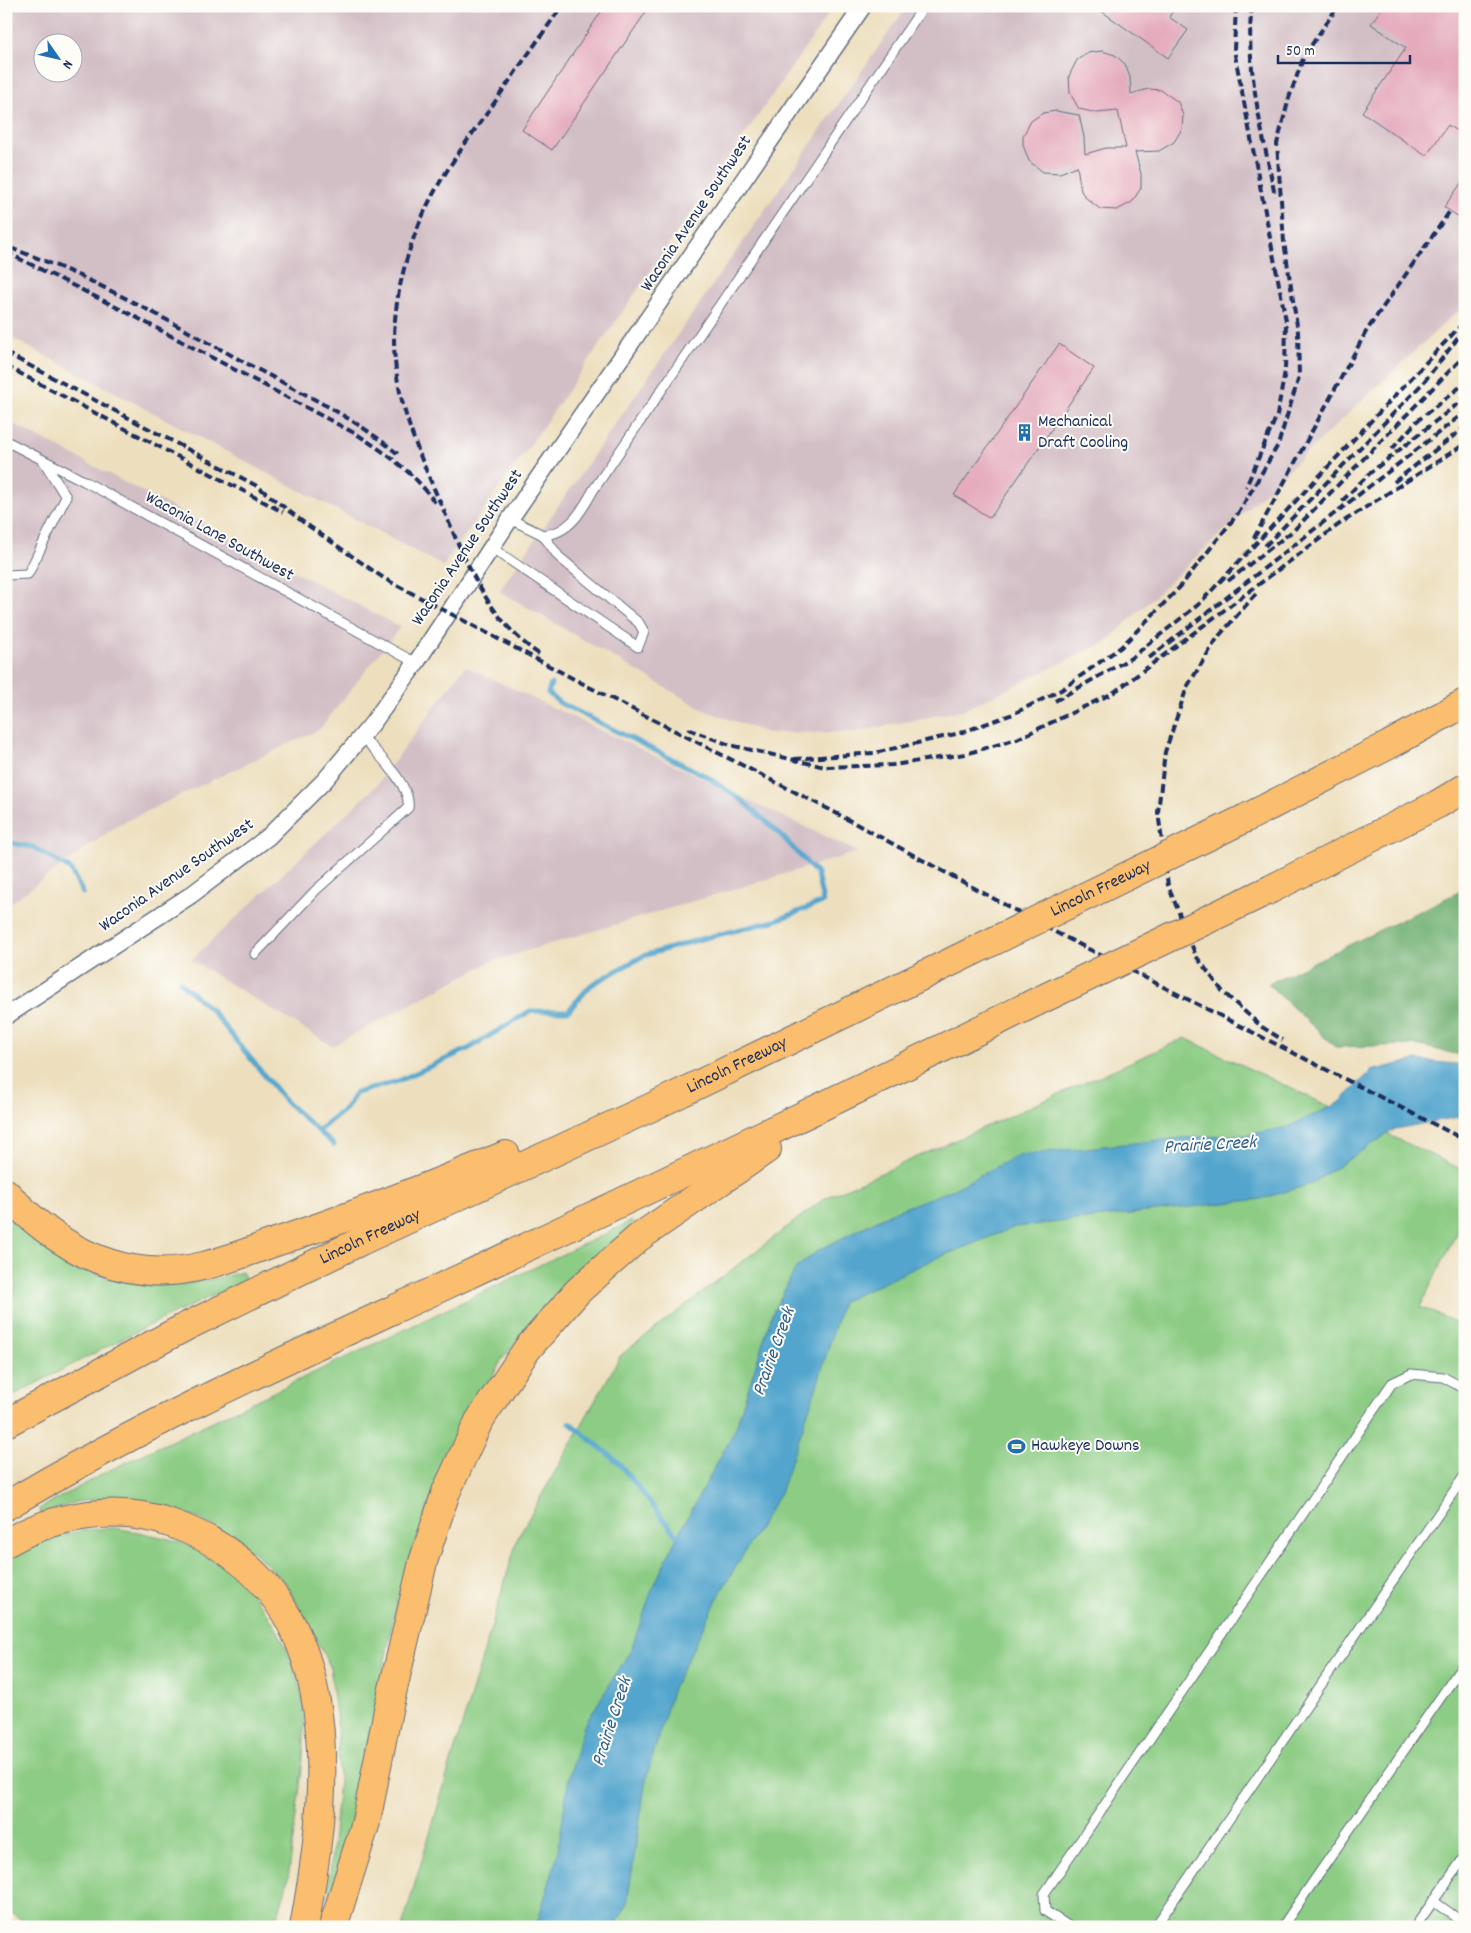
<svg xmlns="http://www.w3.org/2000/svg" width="1471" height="1933" font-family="Dekko,sans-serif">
  <rect width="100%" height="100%" fill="#fdfcf7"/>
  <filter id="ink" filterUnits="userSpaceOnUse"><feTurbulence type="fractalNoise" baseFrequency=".02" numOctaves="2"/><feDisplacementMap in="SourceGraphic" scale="10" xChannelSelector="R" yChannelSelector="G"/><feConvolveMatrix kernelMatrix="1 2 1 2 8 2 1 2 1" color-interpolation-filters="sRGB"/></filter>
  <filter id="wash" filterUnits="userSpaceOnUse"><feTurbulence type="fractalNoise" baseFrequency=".0096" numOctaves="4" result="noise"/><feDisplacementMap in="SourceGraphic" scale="20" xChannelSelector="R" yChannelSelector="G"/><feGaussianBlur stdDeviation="1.12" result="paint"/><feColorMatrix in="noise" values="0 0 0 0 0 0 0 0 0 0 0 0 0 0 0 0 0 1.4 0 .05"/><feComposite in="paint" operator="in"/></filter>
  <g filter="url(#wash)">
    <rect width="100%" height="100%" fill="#eddfbe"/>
    <path fill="#d2bec5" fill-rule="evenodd" d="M6 6H834L533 441 443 566 6 335ZM42 42H72V72H42Z
      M907 6H1465V309L1454 314 1106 642 963 710 856 732 767 733 706 711 499 591Z
      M6 420 400 627 320 729 118 825 6 906Z
      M465 666 858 852 490 962 332 1046 191 960 376 786Z"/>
    <path fill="#8ccc84" stroke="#547e71" d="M1185 1038 1465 1171V1216L1420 1307 1465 1326V1927H402L518 1537 621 1355 825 1198Z
      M6 1215C16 1226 30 1235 42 1244 106 1291 168 1293 242 1272L246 1280 139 1330 6 1399V1335L15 1285 11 1249 6 1235Z
      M632 1221 633 1224 568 1281 502 1359 444 1461 399 1591 358 1795 331 1898 328 1897 339 1781 337 1723 330 1666 286 1583 257 1555 229 1536 201 1519 162 1508 126 1499H97L76 1502 41 1514 39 1509 108 1471Z
      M113 1528C137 1532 164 1536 187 1545 248 1569 296 1643 303 1707 307 1745 300 1785 295 1823 292 1844 291 1866 286 1887 283 1900 278 1914 274 1927H32L6 1909V1557C43 1537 72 1530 113 1528Z"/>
    <path fill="#71b072" stroke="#467068" d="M1465 889V1056L1416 1045 1335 1047 1268 984Z"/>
    <path fill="#52a5cd" stroke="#366a96" d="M1415 1060 1465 1065V1119L1458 1117 1395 1129 1311 1184 1261 1199 1015 1227 932 1260 842 1302 817 1386 780 1493 723 1588 673 1688 646 1779 627 1904 615 1927H536L557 1857 569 1777 584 1726 631 1650 652 1590 677 1537 735 1430 772 1314 796 1268 819 1250 893 1212 954 1189 1018 1155 1182 1138 1248 1135 1288 1127 1339 1103 1371 1071Z"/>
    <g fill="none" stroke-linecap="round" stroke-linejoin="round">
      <path stroke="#52a5cd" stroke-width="5" d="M6 842 33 847 70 869 83 893
        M180 982 212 1011 286 1102 334 1145
        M319 1130 346 1108 356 1093 398 1081 468 1049 530 1011H568L591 985 643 956 701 939 774 921 823 902 817 874 781 835 743 801 706 776 560 703 548 693 551 684
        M570 1423 618 1462 680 1540"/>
    </g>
    <g id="blocks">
      <path fill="#e5abbd" d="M605 6H650L552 150 522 130Z
        M1094 6H1176L1169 17 1188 30 1168 58Z
        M1383 6H1465V137L1448 125 1426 156 1362 112 1406 48 1371 24Z
        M1102 51 1115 55 1125 64 1130 77 1131 94 1148 89 1161 90 1178 102 1183 115 1182 129 1174 142 1159 151 1135 152 1141 174V188L1132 202 1117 210 1100 209 1086 198 1081 191 1077 166 1060 173 1043 172 1029 161 1023 145V136L1031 121 1043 113 1056 111 1079 115 1084 137 1085 154 1106 148H1126L1118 111 1097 113 1079 109 1070 93 1069 76 1077 60 1088 53Z
        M1465 178V221L1444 207Z
        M1059 344 1094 368 990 518 954 495Z"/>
    </g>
  </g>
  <g filter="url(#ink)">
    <use href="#blocks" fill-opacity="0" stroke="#646d80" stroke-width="1"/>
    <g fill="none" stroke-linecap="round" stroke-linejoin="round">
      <defs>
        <path id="service" d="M6 441 84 481 416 663
          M543 535C570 534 582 510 594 489L924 6
          M492 548 638 647 644 632 639 623 559 557 543 535 510 519
          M6 575 28 574 66 497 43 460
          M255 954 316 890 408 808C412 785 376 753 362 736
          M1433 1901 1465 1924
          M1070 1927 1045 1911 1044 1894 1392 1383 1411 1374 1443 1377 1465 1389
          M1155 1927 1465 1475
          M1282 1927 1465 1662
          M1415 1927 1465 1856"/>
        <path id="minor" d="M6 1016 191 895 268 837 325 780 372 724 416 663 510 519 863 6"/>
        <g id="motorway">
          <path d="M1246 818 1389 745 1465 703"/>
          <path d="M1271 889 1438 804 1465 788"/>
          <path d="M6 1193C44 1234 91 1266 148 1271 193 1275 235 1256 276 1242 354 1216 430 1186 506 1155"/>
          <path id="s1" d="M6 1423 187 1326 361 1241 654 1106 957 959"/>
          <path d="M6 1506C146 1422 296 1355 444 1286 642 1193 840 1099 1036 1002"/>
          <path d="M6 1543C56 1514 119 1504 173 1524 348 1587 332 1777 304 1927"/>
          <path d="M333 1927 366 1822 388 1710 423 1562 446 1492 479 1421 528 1348 578 1291 638 1238 767 1149"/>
        </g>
      </defs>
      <use href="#service" stroke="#646d80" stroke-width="11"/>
      <use href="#minor" stroke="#646d80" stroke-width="19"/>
      <use href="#motorway" stroke="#646d80" stroke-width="30"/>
      <use href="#service" stroke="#fff" stroke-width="9"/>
      <use href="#minor" stroke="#fff" stroke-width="16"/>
      <use href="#motorway" stroke="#fbbd6e" stroke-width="28"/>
      <path stroke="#1b2f5e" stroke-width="4" stroke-dasharray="8 4" stroke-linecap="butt" d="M1236 6 1234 50 1286 321 1285 371 1277 415 1246 487
        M1252 6C1244 64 1264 139 1275 196
        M10 248C92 276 168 321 244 362 297 391 354 416 399 455
        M6 252 128 313 358 435C387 454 416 474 435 503
        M6 353 257 486 303 522 385 579 591 688 834 812 1057 933 1465 1140
        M6 366 283 512
        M1392 449 1417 421 1465 383
        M1394 482 1465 427
        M1342 501 1370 473 1465 398
        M1254 538 1367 330 1450 211
        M1265 546 1423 383 1465 329
        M1228 581 1294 530 1465 355
        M1256 594 1218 637 1187 687 1165 752 1158 812 1168 885 1196 956 1223 992 1262 1027 1283 1040
        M539 654C489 620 467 565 444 511 423 464 400 413 395 361 389 300 412 225 445 174 459 151 475 130 490 109 514 74 538 40 562 6
        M1149 658 1465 412
        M1055 701 1131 658 1199 604 1465 321
        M688 729 730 745 825 767 893 765 965 754 1017 739 1113 693 1341 523 1465 444
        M794 759 874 753 960 733 1013 714 1061 690 1121 647 1180 587 1239 512 1278 445 1299 377 1298 332 1284 242 1277 144 1289 98 1304 56 1338 6"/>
      <defs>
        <g id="motorway-bridge">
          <path id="s2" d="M957 959 1246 818"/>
          <path d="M1036 1002 1271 889"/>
        </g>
      </defs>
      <use href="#motorway-bridge" stroke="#646d80" stroke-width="30" stroke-linecap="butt"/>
      <use href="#motorway-bridge" stroke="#fbbd6e" stroke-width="28"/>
    </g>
  </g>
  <defs>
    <symbol id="building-bare" viewBox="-9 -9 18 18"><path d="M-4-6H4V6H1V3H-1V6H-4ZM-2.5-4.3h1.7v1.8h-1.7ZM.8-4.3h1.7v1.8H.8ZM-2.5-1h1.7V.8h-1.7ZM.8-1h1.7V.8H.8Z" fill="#1f6fb2" stroke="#fdfcf7" stroke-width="2.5" paint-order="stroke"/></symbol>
    <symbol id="stadium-bare" viewBox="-9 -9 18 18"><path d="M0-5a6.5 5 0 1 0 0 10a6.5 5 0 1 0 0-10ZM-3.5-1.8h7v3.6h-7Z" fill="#1f6fb2" stroke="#fdfcf7" stroke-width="2.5" paint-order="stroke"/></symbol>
  </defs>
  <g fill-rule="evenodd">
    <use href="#building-bare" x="1012" y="420" width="25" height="25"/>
    <use href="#stadium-bare" x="1004" y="1434" width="25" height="25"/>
  </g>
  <g text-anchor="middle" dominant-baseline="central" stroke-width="4" stroke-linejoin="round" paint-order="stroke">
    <g font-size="18" fill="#1b2f5e" stroke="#fdfcf7">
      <text transform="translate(697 214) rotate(-56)">Waconia Avenue Southwest</text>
      <text transform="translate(219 537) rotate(29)">Waconia Lane Southwest</text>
      <text transform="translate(468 548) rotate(-56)">Waconia Avenue Southwest</text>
      <text transform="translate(177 876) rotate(-35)">Waconia Avenue Southwest</text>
      <text stroke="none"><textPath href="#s2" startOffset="160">Lincoln Freeway</textPath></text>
      <text stroke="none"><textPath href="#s1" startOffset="814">Lincoln Freeway</textPath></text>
      <text stroke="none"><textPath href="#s1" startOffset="409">Lincoln Freeway</textPath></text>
    </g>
    <g font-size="18" fill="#1b2f5e" stroke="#fdfcf7" text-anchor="start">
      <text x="1038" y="422">Mechanical<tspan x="1038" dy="21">Draft Cooling</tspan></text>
      <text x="1031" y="1446">Hawkeye Downs</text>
    </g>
    <g font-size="19" font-style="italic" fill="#315e8a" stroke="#fdfcf7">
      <text transform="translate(1210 1146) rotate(-3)">Prairie Creek</text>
      <text transform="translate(775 1352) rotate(-70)">Prairie Creek</text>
      <text transform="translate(613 1722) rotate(-72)">Prairie Creek</text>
    </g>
  </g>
  <rect width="1471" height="1933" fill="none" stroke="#fdfcf7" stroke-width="25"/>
  <g transform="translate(58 58) rotate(124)"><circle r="24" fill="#fdfcf7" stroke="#a3aaba"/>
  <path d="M0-4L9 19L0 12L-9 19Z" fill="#1f6fb2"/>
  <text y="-8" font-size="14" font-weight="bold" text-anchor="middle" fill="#1b2f5e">N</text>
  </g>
  <path d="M1278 55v8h132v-8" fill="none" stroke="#1b2f5e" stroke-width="2.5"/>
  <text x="1286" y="55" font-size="15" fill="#1b2f5e" stroke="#fdfcf7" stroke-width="4" paint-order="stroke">50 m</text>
</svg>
